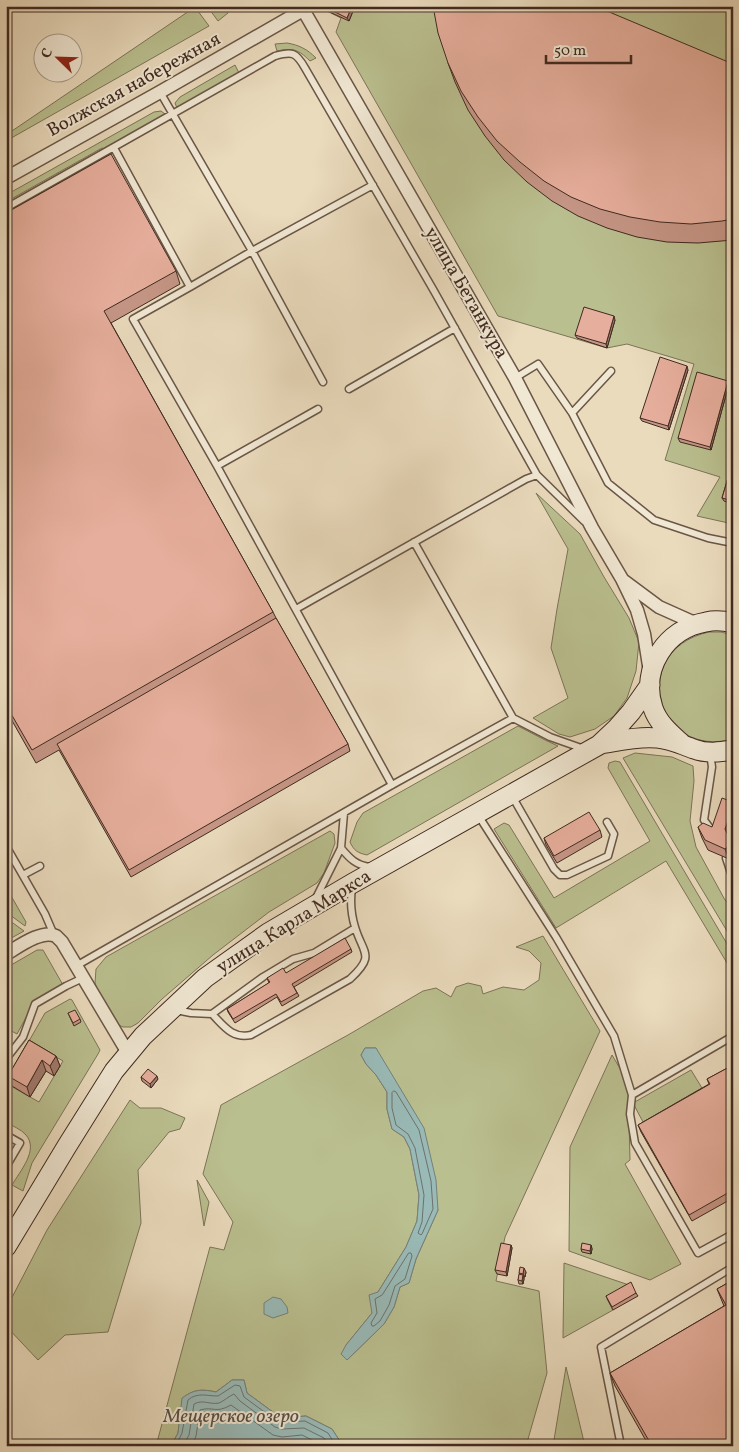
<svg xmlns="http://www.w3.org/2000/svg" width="739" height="1452" font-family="Vollkorn,serif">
  <rect width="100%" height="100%" fill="#eadbbd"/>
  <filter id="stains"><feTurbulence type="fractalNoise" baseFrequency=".004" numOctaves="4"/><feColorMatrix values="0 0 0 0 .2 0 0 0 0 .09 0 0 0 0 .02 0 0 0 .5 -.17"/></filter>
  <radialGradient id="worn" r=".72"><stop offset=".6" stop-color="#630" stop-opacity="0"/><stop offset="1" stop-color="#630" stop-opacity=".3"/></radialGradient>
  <path fill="#babf8f" stroke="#7d7458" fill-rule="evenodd" d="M207 6H228V13L218 21Z
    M324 6H733V524L697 516 720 477 665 460 694 364 627 344 607 348 498 316 336 32 341 18 323 9Z
    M195 7 209 26 6 141V135Z
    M287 43C299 45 307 49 316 58L310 61C298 49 293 48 277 51L275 44Z
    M235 65 239 73 180 107 177 108 175 103 180 97Z
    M161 111 165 114 164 117 107 150 102 148 6 202V195L154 112Z
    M536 493 580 534 604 577 629 618 639 642 636 671 627 698 614 716 595 729 570 737 559 734 533 718 568 698 551 648 557 609 568 549Z
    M709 632H721L733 635V739C655 760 627 650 709 632Z
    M518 726 545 740 558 746 367 855C358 853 354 851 350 842L357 822 363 813Z
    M635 753 672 757 693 766 694 781 690 821 696 847 725 900 733 907V937L730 936 623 758Z
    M615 761 620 762 733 954V973L666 861 556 928 494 829 504 823 509 825 554 898 650 841 608 768 609 763Z
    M330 831 334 834 335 843 324 873 317 883 269 912 213 955 162 999 138 1023 131 1027H123L117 1024 100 997 95 983 96 969 106 957Z
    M6 887 26 922 25 926 6 912Z
    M6 918 24 931 6 941Z
    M543 936 600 1031 505 1237 496 1281 539 1291 547 1373 526 1446H343L332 1429 306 1416 281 1418 247 1393 244 1380H232L216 1392C202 1389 194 1389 183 1398L178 1433 171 1446H156L210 1247 224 1250 233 1222 203 1174 221 1105 348 1035 423 991 436 988 451 997 456 987 468 983 481 986 483 994 503 987 524 990 539 980 541 963 529 951 516 947ZM365 1048H376L438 1210 416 1259 409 1283 400 1287 394 1307 384 1324 347 1360 346 1345 372 1313 378 1292 406 1247 417 1221 419 1195 410 1149 404 1137 392 1129 387 1109V1092L376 1075 366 1064 361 1055Z
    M37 950H43L63 985 35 1001 17 1034 6 1028V968Z
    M70 999 72 1000 100 1050 98 1054 32 1163 23 1191 12 1185C20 1171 39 1150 26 1135 21 1129 12 1126 6 1122V1090L9 1085 39 1102 63 1061 29 1041 45 1013Z
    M612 1055 628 1082 630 1160 625 1164 681 1264 650 1280 569 1251 570 1147Z
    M691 1070 702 1088 643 1122 633 1103Z
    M130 1100 140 1108H161L185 1118 180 1129 169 1132 138 1170 141 1223 108 1332 65 1335 38 1360 6 1326V1309L47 1230Z
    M197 1180 209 1202 204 1226Z
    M564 1263 632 1286 607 1299 613 1310 563 1338Z
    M566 1367 585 1446H553Z"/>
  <path fill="#99bab7" stroke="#75807b" d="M365 1048H376L424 1128 436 1180 438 1210 416 1259 409 1283 400 1287 394 1307 384 1324 347 1360 341 1354 346 1345 372 1313 369 1295 378 1292 406 1247 417 1221 419 1195 410 1149 404 1137 392 1129 387 1109V1092L376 1075 366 1064 361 1055Z
    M273 1297 281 1299 287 1307 288 1313 273 1318 264 1314V1303Z
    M232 1380H244L247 1393 281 1418 306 1416 332 1429 343 1446H171L178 1433 182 1398C194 1389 202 1389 216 1392Z"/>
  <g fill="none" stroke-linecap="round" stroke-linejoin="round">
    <path stroke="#6c726c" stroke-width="1" d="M394 1091 396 1092 419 1130 431 1181 433 1209 422 1234 421 1235 418 1233 422 1222 424 1195 415 1148 408 1134 396 1125 392 1108V1093Z
      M409 1253H411L412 1256 405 1279 395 1286 389 1305 380 1321 374 1326H372L371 1323 377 1313 375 1299 382 1295Z
      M176 1446 182 1433 188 1400C197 1392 207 1396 218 1396L235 1385 240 1386 244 1397 278 1422 305 1421 328 1433 336 1446
      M183 1446 189 1435 194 1404C203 1399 210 1405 219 1403 224 1401 229 1396 234 1394L240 1401 275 1427 282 1429 304 1428 324 1438 329 1446
      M192 1446 196 1436 200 1410C214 1406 215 1414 231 1405L273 1435 282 1437 302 1435 318 1443 320 1446"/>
    <defs>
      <path id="service" d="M160 92 252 251 323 382
        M114 148 190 287 133 319 217 466 392 785
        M6 208 275 56C292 51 296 52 305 68L434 291 537 475 584 521
        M190 287 252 251 373 185
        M611 371 572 413 608 483 654 520 708 538 733 543
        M515 378 538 364 572 413
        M349 389 455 328
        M217 466 318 409
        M414 542 513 718 550 737 584 749
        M296 609 526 479 537 475
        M710 753 712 767 704 820 713 832
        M512 796 554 869 560 875H567L608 856 614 834 607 822
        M478 815 556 937 614 1036 632 1095 630 1114 635 1143 698 1253 733 1234
        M6 846 45 914 54 935
        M341 848C350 859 356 865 370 867
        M726 858 733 879
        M23 875 40 866
        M315 900 341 848 344 813
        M76 966 392 785 513 718
        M176 1010 191 1013 212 1014C224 1026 232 1039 251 1035L350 979C376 955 363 954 355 927 351 914 350 902 352 888
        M212 1014 263 977 293 959 314 953 355 928
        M6 1059 23 1037 35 1004 66 986 83 978
        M632 1095 733 1036
        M6 1135 20 1143 6 1167
        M621 1446 601 1347 733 1267"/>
      <path id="minor" d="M301 6 515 378 592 528 622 579 637 610 644 634 650 672
        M6 178 160 92 303 10
        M624 581 659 607 697 624
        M6 954C18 947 42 929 56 936 58 938 60 940 62 942L128 1053"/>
      <path id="secondary" d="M681 743C670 733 658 723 653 708 640 668 666 629 706 622 715 620 725 621 733 623
        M600 744C619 741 638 736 657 738 671 739 682 745 694 749 707 754 720 752 733 750
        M6 1247 67 1146 114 1071 143 1036 205 978 268 933 353 883 599 745 616 729 631 712 650 685"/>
    </defs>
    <use href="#service" stroke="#6a5647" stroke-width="9"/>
    <use href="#minor" stroke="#6a5647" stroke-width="15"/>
    <use href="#secondary" stroke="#402a20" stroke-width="21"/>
    <use href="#service" stroke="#f1e8d4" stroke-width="6"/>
    <use href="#minor" stroke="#f1e8d4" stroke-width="12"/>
    <use href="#secondary" stroke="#f1e8d4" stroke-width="19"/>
  </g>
  <path fill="#c69686" stroke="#402a20" d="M322 6 324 7 355 6 349 21 323 9Z
    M448 63 733 64V240L698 243 667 242 637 237 607 228 578 216 552 201 527 182 504 160 485 136 468 110 455 82Z
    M6 213 176 271 180 284 111 323 273 612 276 618 348 744 350 751 131 877 59 750 36 763 6 710Z
    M615 320 607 348 577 338 575 335Z
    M688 370 669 430 642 421 640 418Z
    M728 381 729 384 711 450 680 442 678 438Z
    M733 461V504L724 501 722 498Z
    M733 802V827L729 838 733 845V856L729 859 708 850 702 838 698 827H712Z
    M600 830 602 837 557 863 546 845 544 838Z
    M351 949 352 952 294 987 299 996 282 1006 277 997 235 1023 228 1012 227 1009 269 983 267 978 286 973Z
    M68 1013 80 1019 81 1022 74 1026Z
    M29 1040 56 1056 60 1066 54 1076 46 1071 30 1097 12 1086 8 1076Z
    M733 1065V1198L692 1221 641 1132 638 1125 709 1084 707 1079Z
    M141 1077 158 1079 151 1088 142 1081Z
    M511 1245 512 1248 507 1276 497 1274 495 1270Z
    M591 1245 592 1249 591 1254 582 1252 581 1249Z
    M526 1272 525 1277H524V1279L523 1284H519L518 1280 520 1275 519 1273Z
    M733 1280V1446H649L615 1386 610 1373 724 1306 717 1289Z
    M636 1293 638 1296 613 1310 606 1296Z"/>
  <path fill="#a17a6d" stroke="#402a20" d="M352 6H355L349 21 347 18Z
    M614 316 615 320 607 348 606 344Z
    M687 366 688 370 669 430 668 426Z
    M728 381 729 384 711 450 710 447Z
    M730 815 733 824V827L729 839 725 829Z
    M732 844 733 856 729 859 725 849Z
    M56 1056 60 1066 54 1076 50 1066Z
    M42 1060 46 1071 30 1097 27 1087Z
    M157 1076 158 1079 151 1088 150 1084Z
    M7 1146 10 1153 6 1160V1148Z
    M511 1245 512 1248 507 1276 506 1272Z
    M591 1245 592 1249 591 1254 590 1251Z
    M524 1268 526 1272 525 1277 523 1274Z
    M523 1275 524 1279 523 1284 522 1281Z"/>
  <path fill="#e6ae9c" stroke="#402a20" d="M323 6H352L347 18Z
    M433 6H595L733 64V219L722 221 691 224 660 222 630 217 600 209 571 197 544 181 520 162 497 141 478 117 461 91 448 63 438 33Z
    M111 154 176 271 104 311 273 612 32 750 6 705V213Z
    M584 307 614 316 606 344 575 335Z
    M660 357 687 366 668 426 640 418Z
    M697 372 728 381 710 447 678 438Z
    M733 461V501L722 498Z
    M276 618 348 744 129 870 57 744Z
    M722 798 733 802V816L730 815 725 829 732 844 725 849 705 840 698 827 703 823 712 827Z
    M589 812 600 830 554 856 544 838Z
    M345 938 351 949 292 984 297 993 281 1002 276 994 233 1019 227 1009 270 982 267 978 283 968 286 973Z
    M75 1010 80 1019 73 1023 68 1013Z
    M29 1040 56 1056 50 1066 42 1060 27 1087 8 1076Z
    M733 1065V1190L689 1215 638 1125 710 1084 707 1079Z
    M148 1069 157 1076 150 1084 141 1077Z
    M501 1243 511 1245 506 1272 495 1270Z
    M582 1243 591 1245 590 1251 581 1249Z
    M520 1267 524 1268 523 1274 519 1273Z
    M519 1274 523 1275 522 1281 518 1280Z
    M733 1280V1446H652L610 1373 726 1305 717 1289Z
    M631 1282 636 1293 612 1307 606 1296Z"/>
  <g text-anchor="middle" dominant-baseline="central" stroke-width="4" stroke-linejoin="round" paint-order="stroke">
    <g font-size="19" fill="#402a20" stroke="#f1e8d4">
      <text transform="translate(134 85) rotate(-29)">Волжская набережная</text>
      <text transform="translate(466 293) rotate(60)">улица Бетанкура</text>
      <text transform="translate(294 922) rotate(-32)">улица Карла Маркса</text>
    </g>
    <g font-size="20" font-style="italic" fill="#564e46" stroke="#f1e8d4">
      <text x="231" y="1417">Мещерское озеро</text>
    </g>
  </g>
  <rect width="739" height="1452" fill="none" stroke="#eadbbd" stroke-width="25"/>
  <rect x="8" y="8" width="724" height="1437" fill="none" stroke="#402a20" stroke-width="2.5"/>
  <rect x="12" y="12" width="714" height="1427" fill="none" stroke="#402a20"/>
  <g transform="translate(58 58) rotate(293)"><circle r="24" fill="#f1e8d4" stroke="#aa9c8c"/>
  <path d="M0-4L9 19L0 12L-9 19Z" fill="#8f2418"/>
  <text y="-8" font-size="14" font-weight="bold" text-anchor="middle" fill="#402a20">С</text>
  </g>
  <path d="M546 55v8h85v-8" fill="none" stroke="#402a20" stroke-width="2.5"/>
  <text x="554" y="55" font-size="15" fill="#402a20" stroke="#f1e8d4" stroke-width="4" paint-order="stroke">50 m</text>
  <rect width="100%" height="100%" filter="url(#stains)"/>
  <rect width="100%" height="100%" fill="url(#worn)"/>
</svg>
